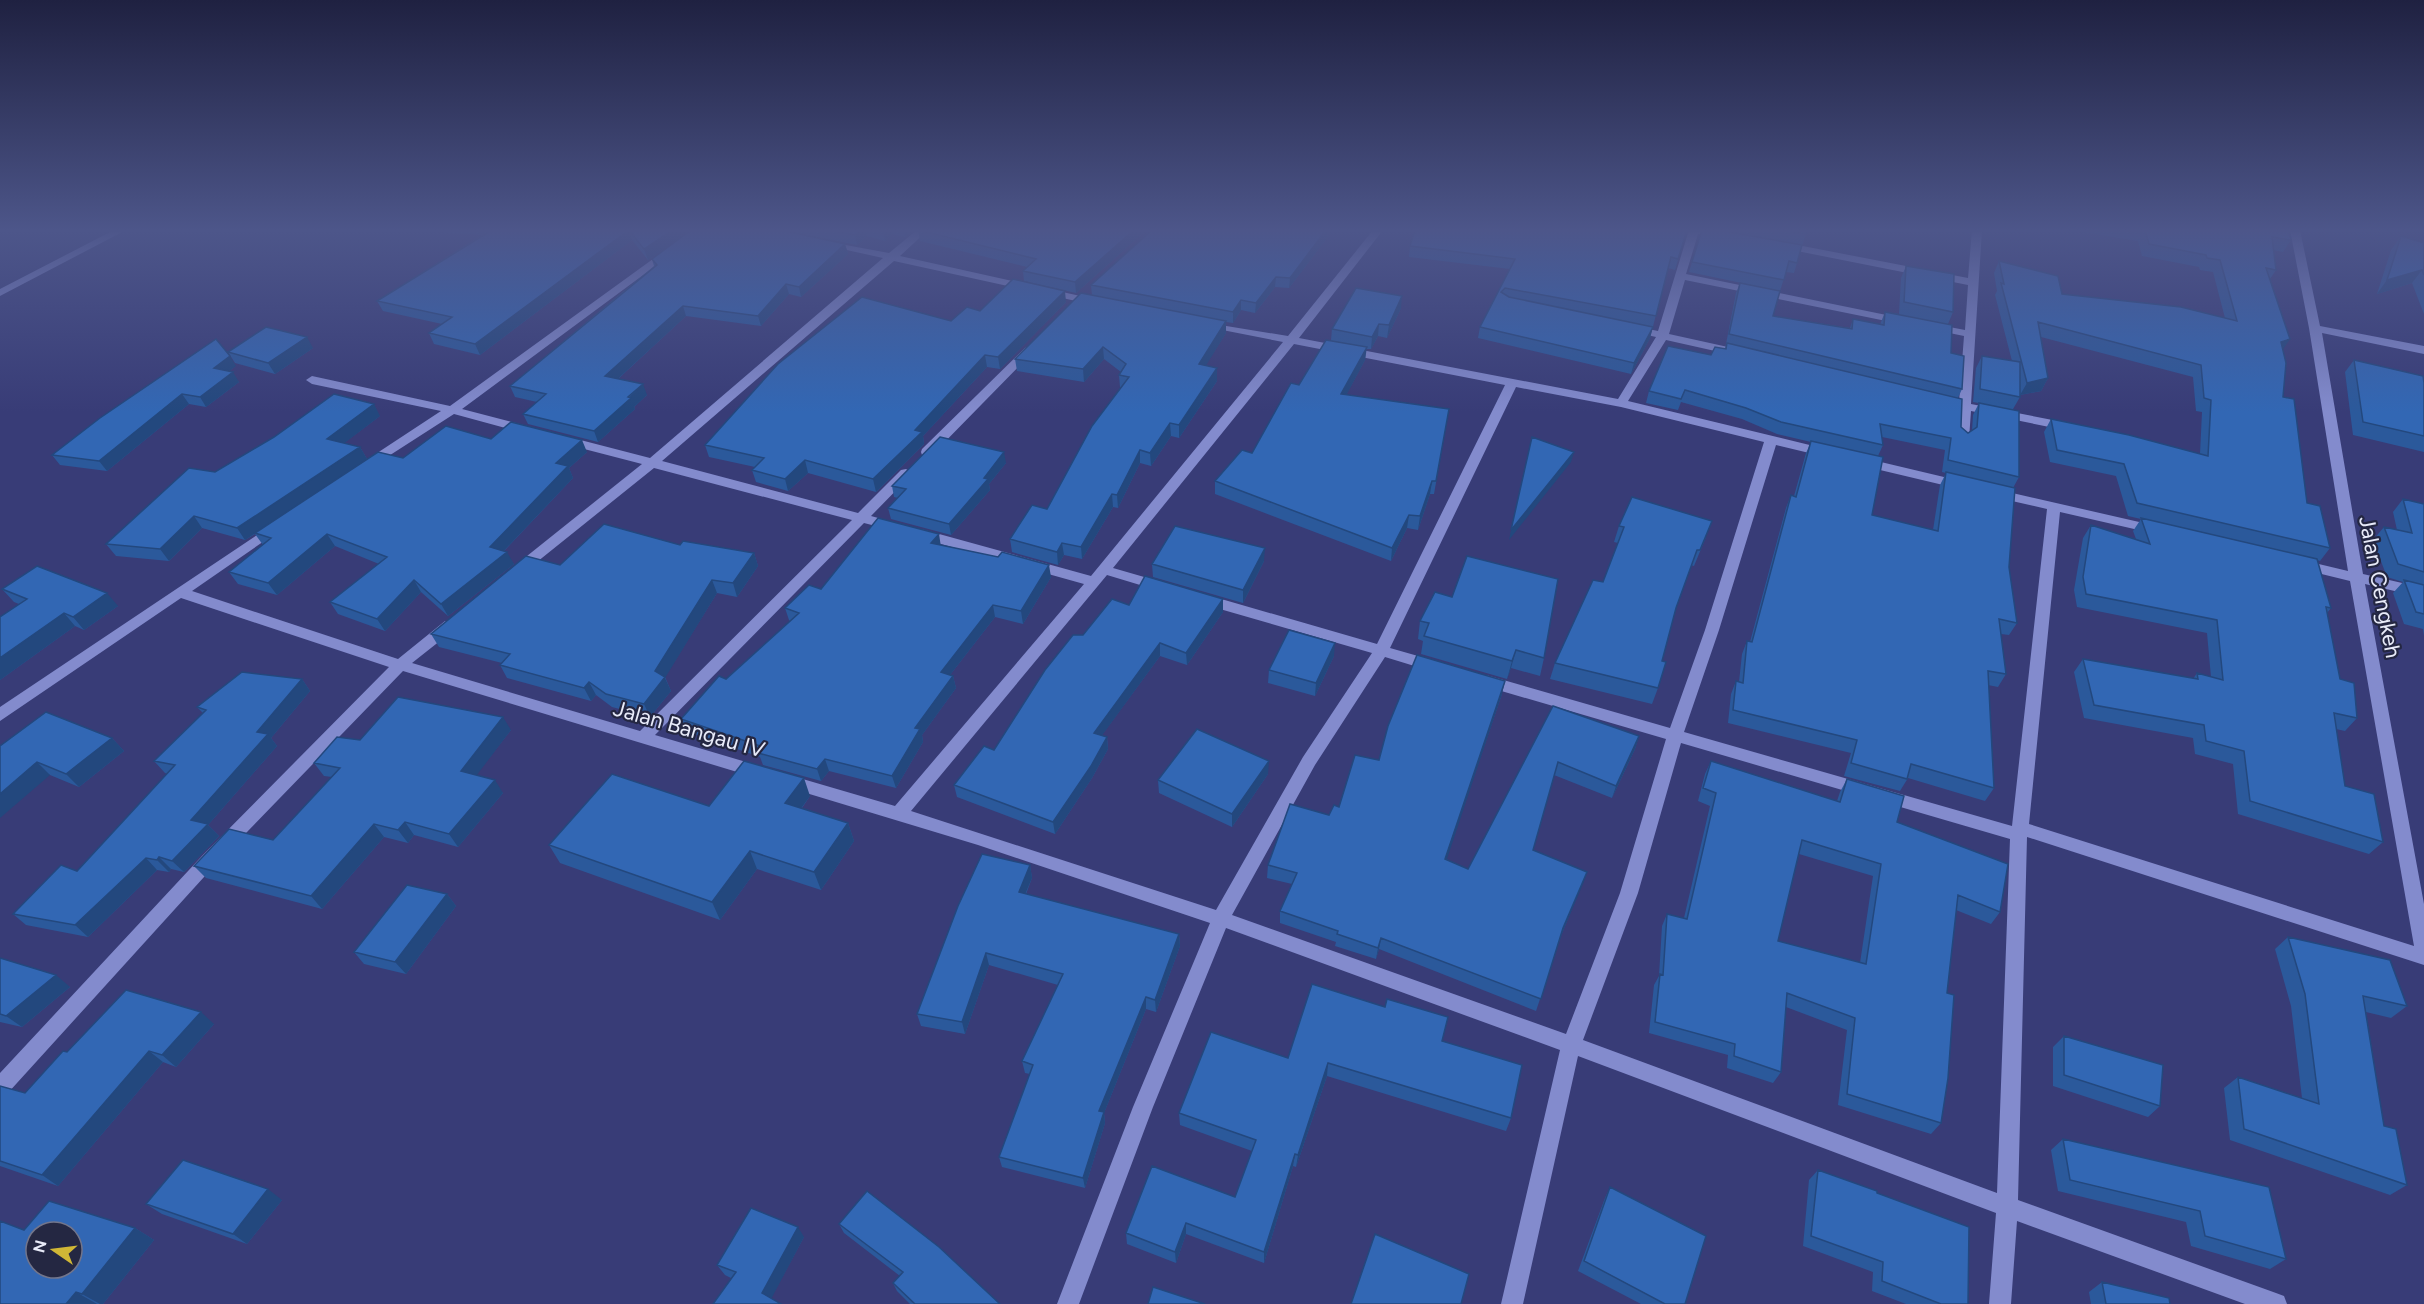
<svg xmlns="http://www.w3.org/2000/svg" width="2424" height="1304" font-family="Figtree,sans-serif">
  <rect width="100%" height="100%" fill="#383c77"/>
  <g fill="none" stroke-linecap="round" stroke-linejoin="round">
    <path fill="#838bcd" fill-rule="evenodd" d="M114 230H126L0 296V289Z
      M693 230H704L462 409 531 427 533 430 531 433 527 434 454 414 370 468 365 467 364 464 365 461 441 411 312 384 306 380 312 376 450 406Z
      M917 230H928L900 256 1094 299 1100 302 1094 305 894 261 662 461 858 513 901 470 906 469 913 473 871 516 900 524 902 527 900 530 895 531 864 523 655 735 763 767 765 772 763 777 757 778 403 671 214 866 7 1094 0 1096V1073L202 856 389 667 181 598 0 721V707L275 523 280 524 282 527 280 530 192 591 398 659 445 621H455L457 625 455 629 412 663 640 731 852 520 654 468 522 574H512L510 571 512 568 642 464 561 443 559 440 565 436 650 458 883 258 824 245V241L889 253Z
      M1373 230H1383L1299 338 1618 399 1656 337 1629 331 1627 329 1633 326 1658 331 1689 230H1711L1725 234 1720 237 1698 234 1686 274 1901 318 1907 321 1901 324 1685 280 1669 334 1737 349 1739 351 1733 355 1666 340 1628 401 1826 449 1832 453 1826 457 1776 445 1719 630 1684 732 2012 826 2047 509 1990 496 1988 493 1995 489 2161 527 2163 530 2156 534 2060 512 2029 824 2414 946 2350 581 2297 568 2295 565 2302 560 2348 571 2309 328 2290 230H2300L2320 326 2424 346V354L2322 333 2363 574 2424 588V598L2365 584 2424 904V965L2027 837 2018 1200 2276 1293 2284 1296 2287 1304H2245L2017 1221 2011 1304H1989L1996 1213 1578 1056 1523 1304H1501L1560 1050 1226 928 1153 1107 1079 1304H1057L1133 1107 1210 923 978 845 783 786 781 781 783 776 789 775 895 806 1084 584 916 537 914 534 916 531 921 529 1091 576 1283 342 1202 326V322L1288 336ZM1294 344 1505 385 1377 644 1204 594 1197 599 1199 603 1372 653 1303 757 1216 910 911 811 1107 575 1160 591 1165 589 1167 586 1165 583 1113 568ZM1516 387 1621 407 1764 442 1705 630 1670 728 1486 675 1481 677 1478 681 1481 685 1666 739 1620 893 1566 1034 1232 915 1315 765 1385 657 1434 672 1439 670 1442 666 1439 662 1390 648ZM1681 743 2010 839 1997 1193 1583 1040 1638 893Z
      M1972 230H1982L1971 404 2073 424 2075 427 2073 430 2069 431 1971 411 1969 439 1963 443 1959 442 1957 439 1959 409 1939 405 1937 402 1943 398 1959 402 1964 336 1930 329 1928 327 1934 324 1965 330 1968 285 1782 248 1777 245 1782 242 1968 278Z
      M1029 346 1033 348V352L932 455H922L921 452 922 449 1025 348Z
      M1864 458 1965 482 1967 485 1960 489 1859 465 1858 462 1859 459Z"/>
  </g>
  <path fill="#2b599b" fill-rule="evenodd" d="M408 230H690L648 260 632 240 480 355 434 344 429 333 442 324 383 311 377 301 482 235Z
    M783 230H914L905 237 892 234 885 241 867 236 857 245Z
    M918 230H1146L1076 293 1024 281 1023 271 1027 267 920 241Z
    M1333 230 1289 288 1275 287 1255 313 1241 310 1233 323 1226 322V333L1205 366 1217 381 1179 438 1171 436 1151 466 1140 463 1118 508 1113 507 1082 559 1064 555 1058 565 1012 552 1010 539 1047 509 1121 388 1120 387 1119 375 1121 372 1104 359 1084 382 1017 371 1015 359 1092 295 1091 285Z
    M1687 230 1675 270 1668 268 1650 338 1631 374 1478 338 1480 327 1510 269 1409 257 1410 246Z
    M1702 230H1807L1794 273 1786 272 1780 291 1689 272Z
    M2070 230H2288L2291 240 2283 252 2273 250 2276 270 2270 279 2283 350V397L2307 503 2330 548 2320 561 2317 560 2331 608 2327 613 2340 679 2357 718 2345 731 2336 729 2345 786 2383 842 2369 854 2238 814 2233 764 2195 754 2193 738 2084 718 2074 672 2083 659 2193 679 2197 673 2211 677 2207 633 2077 607 2074 590 2083 538 2091 525 2136 539 2133 531 2141 519 2128 516 2116 476 2050 462 2044 432 2051 419 2200 454 2202 412 2196 411 2193 377 2041 337 2048 378 2041 391 2020 395V393V397L2013 409 2019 477 2013 488 2009 567 2017 623 2009 635 2001 634 2006 674 1998 687 1988 685 1994 788 1985 801 1908 778 1900 791 1844 776 1851 753 1728 723 1731 694 1736 681 1739 682 1742 654 1747 641 1750 642 1786 508 1791 495 1794 496 1806 453 1811 442 1777 434 1742 419 1681 402 1678 410 1646 403 1649 391 1711 355 1725 349 1736 293 1740 283 1773 316 1850 328 1853 319 1880 325 1881 322 1885 312 1899 314 1901 278 1906 266 1953 312 1948 324 1951 353 1962 389 1958 398 1961 427 1968 433 1972 431 1973 415 1979 403 1973 402 1976 368 1982 356 2012 361 1995 295 1997 291 1994 273 1999 261 2062 294 2225 318 2213 272 2200 270 2199 267 2142 256 2138 241ZM1882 437 1945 450 1942 472 1946 473 1940 485 1933 530 1872 515 1878 456 1883 445Z
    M2401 236 2424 243V314L2412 283 2377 294 2391 250Z
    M845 244 848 254 801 297 789 294 761 326 686 316 618 379 647 395 634 407 635 409 598 442 528 424 523 414 537 402 515 397 510 386 654 266 652 259Z
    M1066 302 1000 369 987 367 923 436 924 444 876 492 808 473 788 491 756 482 752 470 755 467 709 457 705 445 980 311Z
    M1401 308 1387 338 1378 336 1371 349H1366L1365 360 1346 395 1449 409 1434 494H1430L1418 530 1407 528 1391 561 1215 494V481L1252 453 1331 340 1332 329Z
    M313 348 275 374 235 363 228 352Z
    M2354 360 2424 383V452L2353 435 2345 372Z
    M236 366 229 371 239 382 206 407 189 404 107 471 60 465 52 455Z
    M380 416 344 443 360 447 367 459 403 458 491 439 587 452 569 468 573 478 504 551 514 564 448 616 421 592 385 631 338 614 330 602 379 564 335 546 277 595 238 584 229 572 263 545 255 534 245 540 202 528 169 561 116 556 106 544 215 472Z
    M1006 463 989 484 990 490 951 535 891 519 888 508 898 498 894 497 892 486Z
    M2403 499 2424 504V636L2423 629 2404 624 2393 593 2403 582 2387 577 2373 540 2384 527 2397 530 2393 512Z
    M1619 526 1706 537 1694 566 1691 565 1675 610 1662 661 1658 688 1652 704 1550 679 1555 663 1603 582 1618 543 1614 542Z
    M680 545 754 553 758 566 737 597 717 593 665 677 671 691 650 717 612 707 596 695 591 701 507 678 500 665 502 663 439 647 431 634 560 565Z
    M941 545 1051 577 1023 624 995 617 950 675 953 676 956 688 922 735 923 742 896 788 829 771 821 781 763 765 760 757 686 731 681 719 790 621 789 620 785 608 821 589Z
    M1264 561 1243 603 1153 577 1152 564Z
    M2 589 118 606 84 630 75 626 0 680V617L19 604 14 602Z
    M1129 605 1223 612 1187 665 1160 656 1102 735 1107 737 1108 749 1092 778 1055 834 957 797 954 785 994 750 1083 635Z
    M1420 621 1544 658 1540 676 1511 668 1507 679 1421 654 1423 641 1418 639Z
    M1334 656 1315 696 1268 683 1269 670Z
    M302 679 310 691 271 738 277 746 208 825 219 836 184 872 171 869 169 872 157 870 88 937 26 925 13 914 77 871 168 774 165 773 154 761 203 713 197 707Z
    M1502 694 1446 859 1468 869 1553 706 1639 736 1635 749 1612 798 1554 775 1533 850 1587 872 1561 936 1536 1011 1379 949 1376 959 1335 946 1336 942 1280 923V911L1292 884 1267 878 1268 865 1339 807 1379 760Z
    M511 730 476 775 503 793 458 847 414 835 408 843 384 837 322 909 206 878 194 866 273 840 332 777 324 776 314 763 360 740Z
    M112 738 124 751 79 787 50 775 0 746Z
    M1711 761 1837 801 1840 792 1847 779 1897 822 2000 912 1991 924 1956 910 1947 993 1941 1123 1931 1134 1838 1105 1847 1030 1786 1007 1781 1072 1773 1083 1727 1068 1728 1055 1649 1033 1654 985 1659 976 1662 926 1667 914 1684 918 1710 806 1698 801 1705 774ZM1799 854 1873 876 1860 963 1778 941Z
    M1268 774 1232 827 1159 793 1158 780Z
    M810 796 802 808 848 823 854 841 821 890 757 869 720 920 560 863 549 845Z
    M1030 865 1032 878 1026 894 1179 934 1180 946 1156 1012 1146 1009 1104 1113 1105 1123 1085 1188 1002 1167 999 1157 1030 1074 1025 1073 1022 1061 1058 985 989 965 965 1034 921 1026 917 1014Z
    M447 894 456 906 406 974 364 964 354 952Z
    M2288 937 2407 1006 2391 1018 2366 1012 2384 1126 2407 1185 2390 1195 2230 1140 2224 1088 2238 1077 2302 1098 2291 1006 2275 949Z
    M0 958 70 987 22 1027 0 1022Z
    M214 1024 176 1067 163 1062 58 1186 0 1166V1086L25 1093 67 1052Z
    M2064 1036 2160 1106 2148 1117 2053 1086V1047Z
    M1442 1041 1511 1118 1506 1131 1327 1076 1296 1167 1293 1166 1264 1263 1186 1234 1176 1263 1127 1244 1126 1233 1235 1197 1252 1151 1180 1125 1179 1113 1288 1058Z
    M2063 1139 2269 1187 2286 1259 2270 1269 2191 1246 2186 1222 2058 1191 2051 1150Z
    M1818 1170 1968 1304H1906L1872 1291 1873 1272 1803 1246 1809 1180Z
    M1610 1187 1685 1304H1641L1578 1271 1605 1198Z
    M282 1200 247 1244 162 1214 146 1204Z
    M839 1224 1000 1304H910L897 1291 893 1283 900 1276 844 1233Z
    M135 1228 154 1240 103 1304H0L24 1230Z
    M804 1237 771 1298 725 1275 717 1265Z
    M2102 1282 2170 1304H2091L2089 1292Z"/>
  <path fill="#23487e" d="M629 230 632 240 480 355 475 344Z
    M672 230H690L648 260 644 249Z
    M861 230H865L867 236 857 245 855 235Z
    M883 230H892V234L885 241Z
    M903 230H914L905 237Z
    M1134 230H1146L1076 293 1075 282Z
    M1326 230H1333L1289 288 1290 278Z
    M845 244 848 254 801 297 799 287Z
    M2422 270 2412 283 2377 294 2387 280Z
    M1276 277 1275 287 1255 313 1256 303Z
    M786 284 789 294 761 326 758 316Z
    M1065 291 1066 302 1000 369 998 357Z
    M1402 296 1401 308 1387 338 1389 325Z
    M1241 300V310L1233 323V312Z
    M683 306 686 316 609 387 605 376Z
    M1226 321V333L1199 377V364Z
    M1379 324 1378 336 1371 349 1372 337Z
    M1653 327 1650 338 1631 374 1634 363Z
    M307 337 313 348 275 374 268 363Z
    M2290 339 2282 351 2281 342Z
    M1103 347 1104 359 1084 382 1083 369Z
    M1367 347 1365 360 1340 407 1341 394Z
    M985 355 987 367 923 436 924 444 876 492 873 479 915 430Z
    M230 356 236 366 220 378 214 368Z
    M1217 368V381L1179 438V425Z
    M233 372 239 382 206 407 200 397Z
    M2048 378 2041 391 2020 395 2027 383Z
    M643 384 647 395 634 407 635 409 598 442 594 431Z
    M182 394 189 404 107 471 99 461Z
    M374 404 380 416 334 451 327 439Z
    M1170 423 1171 436 1151 466 1150 453Z
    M582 440 587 452 569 468 573 478 496 559 490 547 556 463Z
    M360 447 367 459 245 540 237 528Z
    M1140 450V463L1118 508 1117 495Z
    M1004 452 1006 463 989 484 990 490 951 535 949 524Z
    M1574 452 1571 462 1509 540 1511 530Z
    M805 460 808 473 788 491 785 479Z
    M1432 481 1430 494 1418 530 1420 516Z
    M1112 494 1113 507 1082 559 1081 547Z
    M1409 515 1407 528 1391 561 1392 548Z
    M194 516 202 528 169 561 160 549Z
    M327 534 335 546 277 595 268 583Z
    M939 534 941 547 931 543Z
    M1062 543 1064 555 1058 565 1057 552Z
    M1265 548 1264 561 1243 603V590Z
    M507 552 514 564 448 616 441 604Z
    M754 553 758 566 737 597 733 583Z
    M1049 565 1051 577 1023 624 1021 611Z
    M414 580 421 592 385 631 377 619Z
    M712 580 717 593 665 678 671 691 650 717 644 704 655 671Z
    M107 593 118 606 84 630 73 617Z
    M1223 599V612L1187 665 1186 653Z
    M993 605 995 617 943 684 941 672Z
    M64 613 75 626 0 680V658Z
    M1160 643V656L1095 745 1094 733Z
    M1335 643 1334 656 1315 696 1316 683Z
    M1516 650 1511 668 1507 679 1512 661Z
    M953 676 956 688 922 735 923 742 896 788 892 776 915 728Z
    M302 679 310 691 271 738 277 746 208 825 219 836 184 872 172 861 191 820 257 732Z
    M1505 681 1502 694 1443 871 1445 859Z
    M589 682 596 695 591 701 584 688Z
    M503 717 511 730 470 784 461 771Z
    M1639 736 1635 749 1612 798 1616 786Z
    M1107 737 1108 749 1092 778 1055 834 1053 822Z
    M112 738 124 751 79 787 66 774Z
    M825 759 829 771 821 781 817 769Z
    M1269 761 1268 774 1232 827V814Z
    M37 762 50 775 0 818V794Z
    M804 778 810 796 792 821 785 803Z
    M495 780 503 793 458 847 449 834Z
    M405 822 414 835 408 843 398 830Z
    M848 823 854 841 821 890 814 872Z
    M374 824 384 837 322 909 311 896Z
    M750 851 757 869 720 920 712 902Z
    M159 857 171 869 169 872 157 860Z
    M146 858 157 870 88 937 75 925Z
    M1030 865 1032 878 1021 904 1019 892Z
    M1587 872 1583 884 1559 940 1563 928Z
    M447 894 456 906 406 974 395 962Z
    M1179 934 1180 946 1156 1012 1155 1000Z
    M1381 938 1379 949 1376 959 1378 948Z
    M986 953 989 965 965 1034 962 1022Z
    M56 975 70 987 22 1027 6 1016Z
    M1146 997V1009L1104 1113 1105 1123 1085 1188 1083 1178 1099 1111Z
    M201 1012 214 1024 176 1067 162 1055Z
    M149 1051 163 1062 58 1186 42 1175Z
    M1328 1063 1327 1076 1296 1167 1298 1155Z
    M1295 1154 1293 1166 1264 1263V1252Z
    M268 1189 282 1200 247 1244 233 1234Z
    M1186 1223V1234L1176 1263 1175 1252Z
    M798 1227 804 1237 769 1303 762 1293Z
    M135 1228 154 1240 103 1304H100L82 1294Z
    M76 1292 97 1304H66Z"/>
  <path fill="#3267b4" stroke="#23487e" stroke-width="1.5" fill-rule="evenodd" d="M492 230H672L644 249 629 230 475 344 429 333 452 317 377 301Z
    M691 230H781L845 244 799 287 786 284 758 316 683 306 605 376 643 384 628 397 631 398 594 431 523 414 546 394 510 386 657 265 652 259Z
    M829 230H861L855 235Z
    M918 230H1134L1075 282 1023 271 1036 259Z
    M1152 230H1326L1290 278 1276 277 1256 303 1241 300 1233 312 1091 285Z
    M1415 230H1687L1678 259 1671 257 1656 316 1505 288 1501 292 1509 297 1653 327 1634 363 1480 327 1515 259 1410 246Z
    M1702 230H1718L1802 245 1797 263 1789 261 1784 280 1692 262Z
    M1779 230H1807L1806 234Z
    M2145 230H2288L2291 240 2272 237 2276 270 2266 268 2290 339 2281 342 2286 363 2283 397 2294 399 2307 503 2320 506 2330 548 2137 503 2124 464 2057 450 2051 419 2129 435 2208 456 2211 400 2204 398 2201 365 2038 322 2048 378 2027 383 2001 283 2004 284 1999 261 2058 276 2062 294 2181 307 2237 321 2220 260 2207 258 2206 255 2149 244Z
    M2401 236 2424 243V275L2422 270 2387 280Z
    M1906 266 1954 274 1953 312 1904 302Z
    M1013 279 1065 291 998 357 985 355 915 430 922 432 873 479 805 460 785 479 752 470 764 458 705 445 778 364 862 297 951 321 967 307 980 311Z
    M1740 283 1780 291 1773 316 1852 329 1853 319 1884 325 1885 312 1952 325 1951 353 1964 356 1962 389 1729 334Z
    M1356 288 1402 296 1389 325 1379 324 1372 337 1332 329Z
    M1081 293 1226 321 1199 364 1217 368 1179 425 1170 423 1150 453 1140 450 1117 495 1112 494 1081 547 1062 543 1057 552 1010 539 1032 505 1047 509 1092 426 1129 377 1119 375 1126 364 1103 347 1083 369 1015 359Z
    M266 327 307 337 268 363 228 352Z
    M216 339 230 356 214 368 233 372 200 397 182 394 99 461 52 455 100 418Z
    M1326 340 1367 347 1341 394 1449 409 1436 481H1432L1420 516 1409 515 1392 548 1215 481 1242 450 1252 453 1291 383 1299 385Z
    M1727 343 1962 399 1961 427 1968 433 1977 427 1979 403 2019 411V477L1948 460 1951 438 1880 424 1883 445 1781 422 1746 408 1685 390 1681 399 1649 391 1668 346 1711 355 1715 347 1726 349Z
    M1982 356 2020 362V397L1980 389Z
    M2354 360 2423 376 2424 383V436L2363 422Z
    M334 394 374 404 327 439 360 447 237 528 194 516 160 549 106 544 189 468 215 472 274 437Z
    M511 422 582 440 556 463 568 466 490 547 507 552 441 604 414 580 377 619 330 602 387 557 327 534 268 583 229 572 271 538 255 533 378 452 403 458 446 426 491 439Z
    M940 437 1004 452 984 478 988 479 949 524 888 508 906 489 892 486Z
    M1532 437 1574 452 1511 530Z
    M1811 441 1883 457 1872 515 1938 531 1946 472 2015 488 2009 567 2017 623 1999 619 2006 674 1988 671 1994 788 1911 764 1907 779 1851 763 1857 740 1733 710 1736 681 1743 683 1747 641 1752 642 1791 495 1796 497Z
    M1632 497 1712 521 1700 550H1697L1676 608 1662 661 1666 662 1658 688 1555 663 1593 580 1603 582 1624 527 1619 526Z
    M2403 499 2424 504V572L2398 564 2384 527 2412 533Z
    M878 518 939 534 931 543 998 557 1002 552 1049 565 1021 611 993 605 941 672 953 676 915 728 920 729 892 776 825 759 817 769 758 753 763 747 681 719 719 676 726 679 799 613 785 608 809 585 821 589Z
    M2141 518 2317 559 2331 608 2326 607 2340 679 2354 683 2357 718 2334 713 2345 786 2374 794 2383 842 2250 801 2244 751 2206 741 2204 725 2094 705 2083 659 2198 679 2197 673 2223 680 2217 620 2086 594 2083 577 2091 525 2150 544Z
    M604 524 680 545 683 541 754 553 733 583 712 580 655 671 665 677 644 704 606 694 589 682 584 688 500 665 510 654 431 634 526 556 560 565Z
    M1175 526 1265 548 1243 590 1152 564Z
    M1467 556 1558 579 1544 658 1516 650 1512 661 1424 636 1429 623 1420 621 1435 592 1452 597Z
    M37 566 107 593 73 617 64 613 0 658V617L27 599 2 589Z
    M1145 576 1223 599 1186 653 1160 643 1094 733 1107 737 1091 766 1053 822 954 785 984 746 994 750 1045 670 1073 635H1083L1112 599 1129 605Z
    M2404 580 2424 585V614L2416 612Z
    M1289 630 1335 643 1316 683 1269 670Z
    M1417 655 1505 681 1445 859 1468 869 1553 706 1639 736 1616 786 1558 762 1533 850 1587 872 1563 928 1541 999 1381 938 1378 948 1337 934 1338 931 1280 911 1297 873 1268 865 1290 804 1329 815 1334 805 1339 807 1355 755 1379 760 1388 726Z
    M242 672 302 679 257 732 268 734 191 820 208 824 172 861 159 857 157 860 146 858 75 925 13 914 61 865 77 871 175 765 154 761 206 710 197 707Z
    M398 697 503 717 461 771 495 780 449 834 405 822 398 830 374 824 311 896 194 866 229 829 273 840 340 768 314 763 337 737 360 740Z
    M46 712 112 738 66 774 37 762 0 794V746Z
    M1197 729 1269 761 1232 814 1158 780Z
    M744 761 804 778 785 803 848 823 814 872 750 851 712 902 549 845 612 774 709 806Z
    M1711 761 1840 802 1847 779 1904 796 1897 822 2008 864 2000 912 1958 895 1947 993 1954 995 1948 1078 1941 1123 1847 1094 1855 1018 1787 993 1781 1072 1734 1056 1735 1044 1655 1022 1660 974 1663 975 1667 914 1687 919 1716 793 1703 788ZM1802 840 1881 864 1866 964 1778 941Z
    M982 854 1030 865 1019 892 1179 934 1155 1000 1146 997 1099 1111 1104 1112 1083 1178 999 1157 1033 1065 1022 1061 1063 974 986 953 962 1022 917 1014 958 906Z
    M407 885 447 894 395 962 354 952Z
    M2288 937 2390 960 2407 1006 2363 996 2384 1126 2396 1129 2407 1185 2244 1129 2238 1077 2319 1104 2305 994Z
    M0 958 56 975 6 1016 0 1014Z
    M1312 984 1385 1007 1387 999 1448 1017 1442 1041 1522 1065 1511 1118 1328 1063 1298 1155 1295 1154 1264 1252 1186 1223 1175 1252 1126 1233 1152 1166 1235 1197 1256 1140 1179 1113 1211 1032 1288 1058Z
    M126 990 201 1012 162 1055 149 1051 42 1175 0 1161V1086L25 1093 63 1051 67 1052Z
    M2064 1036 2163 1065 2160 1106 2064 1075Z
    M2063 1139 2269 1187 2286 1259 2205 1236 2200 1211 2070 1180Z
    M183 1160 268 1189 233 1234 146 1204Z
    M1818 1170 1877 1191V1193L1969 1227 1968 1304H1941L1882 1281 1883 1262 1811 1236Z
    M1610 1187 1706 1236 1685 1304H1665L1584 1261Z
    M867 1191 939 1247 1000 1304H915L893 1283 903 1272 839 1224Z
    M49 1201 135 1228 82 1294 76 1292 66 1304H0V1221L24 1230ZM36 1232H72V1268H36Z
    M751 1208 798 1227 762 1293 781 1304H713L736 1272 717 1265Z
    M1375 1234 1469 1274 1461 1304H1351Z
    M2102 1282 2169 1298 2170 1304H2106Z
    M1153 1287 1205 1304H1148Z"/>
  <linearGradient id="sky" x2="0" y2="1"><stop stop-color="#1f2141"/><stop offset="0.56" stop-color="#4d568a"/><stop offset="1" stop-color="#4d568a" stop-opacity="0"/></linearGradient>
  <rect width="2424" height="412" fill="url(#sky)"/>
  <g text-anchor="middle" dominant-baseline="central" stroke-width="4.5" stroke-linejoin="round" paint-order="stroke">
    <g font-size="22" fill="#e8ebf9" stroke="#242742">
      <text transform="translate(2380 587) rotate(79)">Jalan Cengkeh</text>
      <text transform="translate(689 729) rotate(16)">Jalan Bangau IV</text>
    </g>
  </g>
  <g transform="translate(54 1250) rotate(284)"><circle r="28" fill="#242742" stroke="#72758b" stroke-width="1.5"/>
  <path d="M0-4.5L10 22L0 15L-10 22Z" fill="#d0b736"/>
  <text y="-9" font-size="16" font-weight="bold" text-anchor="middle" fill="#e8ebf9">N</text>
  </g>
</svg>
